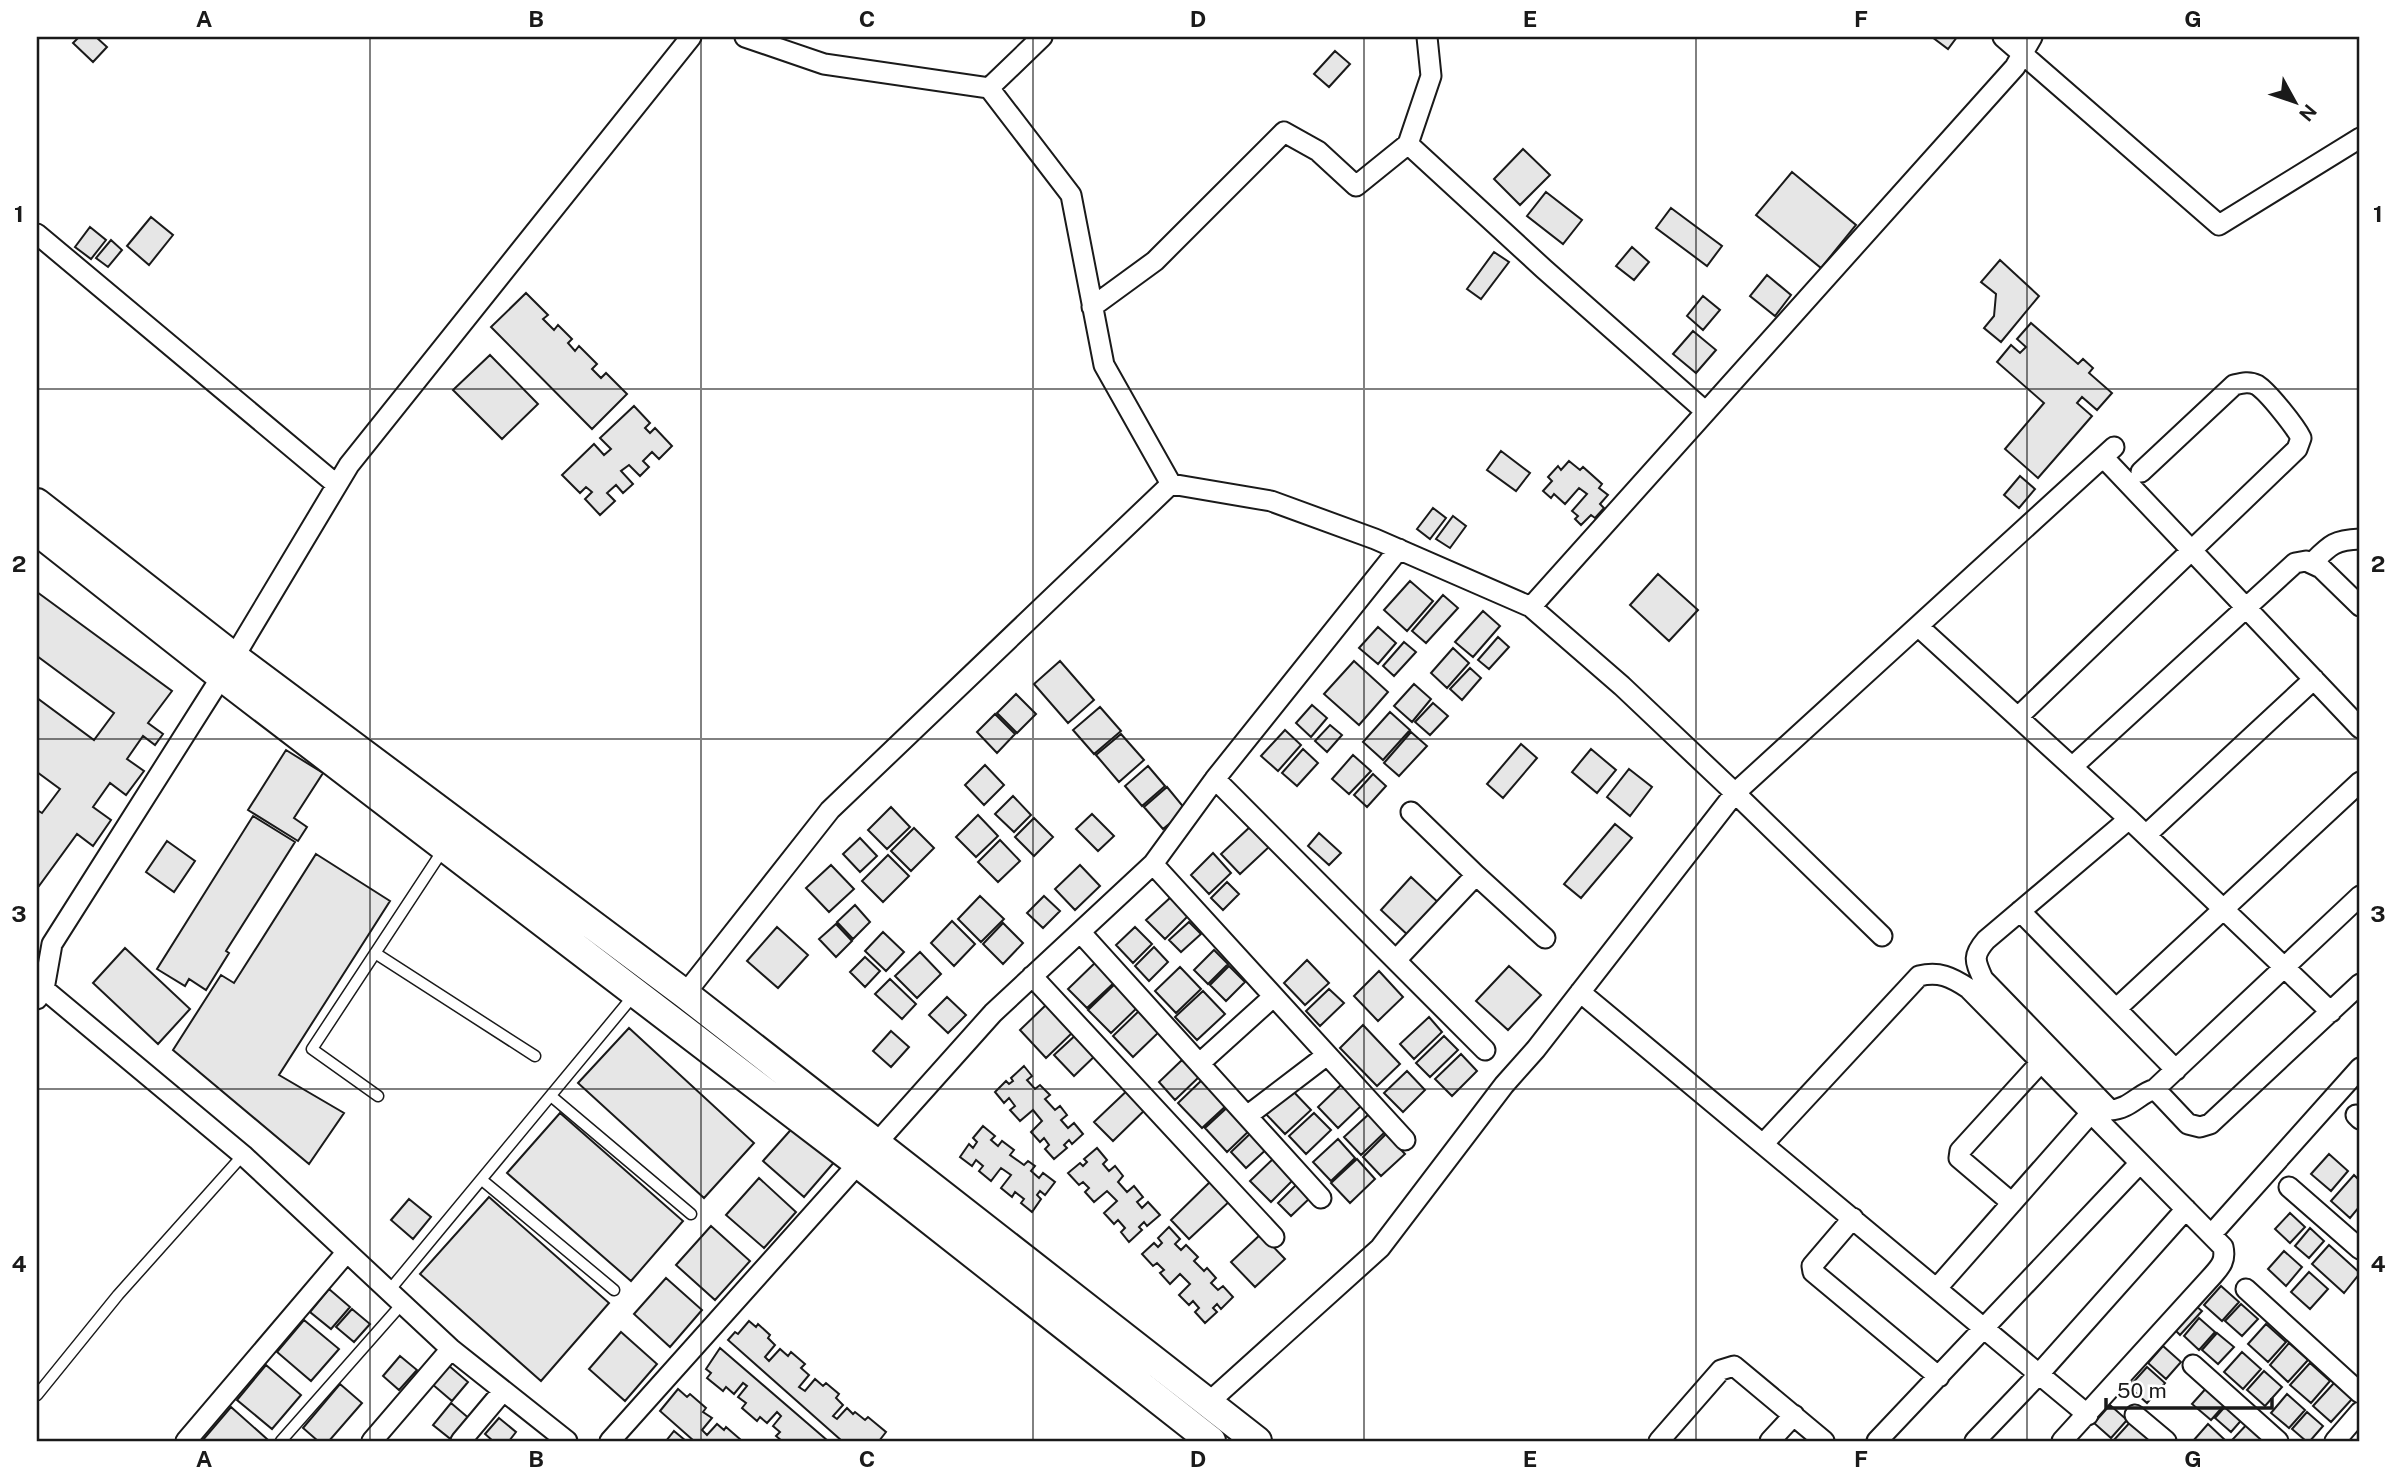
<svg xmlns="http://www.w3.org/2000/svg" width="2397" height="1478" font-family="'Public Sans',sans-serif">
  <rect width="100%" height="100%" fill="#fff"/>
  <path fill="#e6e6e6" stroke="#1a1a1a" stroke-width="2" d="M79 37H96L107 47 93 62 73 43Z
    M1932 37H1957L1948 49Z
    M1335 51 1350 64 1329 87 1314 74Z
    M1523 149 1550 175 1520 205 1494 179Z
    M1792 172 1856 225 1821 268 1756 215Z
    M1546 192 1582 220 1563 244 1527 216Z
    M1671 208 1722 246 1707 266 1656 228Z
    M151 217 173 235 149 265 127 246Z
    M90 227 106 240 91 259 75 247Z
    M111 240 122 250 108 267 96 258Z
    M1632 247 1649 262 1634 280 1616 266Z
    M1494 252 1509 262 1481 299 1467 289Z
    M2000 260 2039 296 2001 342 1984 328 1994 316 1996 294 1981 282Z
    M1767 275 1791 295 1775 316 1750 296Z
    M526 293 548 315 543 319 554 330 558 325 572 339 568 343 575 351 579 346 597 364 592 369 601 378 606 373 627 394 592 429 491 327Z
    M1703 296 1720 310 1703 330 1687 316Z
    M2031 323 2078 364 2083 359 2093 368 2089 373 2112 393 2097 410 2082 397 2077 403 2092 416 2038 478 2005 449 2044 403 1997 362 2011 345 2020 353 2026 347 2017 339Z
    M1693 331 1716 350 1696 373 1673 354Z
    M490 355 538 404 502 439 453 390Z
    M634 406 650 423 645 428 650 433 655 428 672 446 659 459 652 452 643 461 649 467 640 476 629 465 621 471 633 484 623 493 616 485 607 493 615 501 600 515 585 499 592 492 586 487 580 493 562 475 594 444 604 455 611 449 600 438Z
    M1501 451 1530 473 1516 491 1487 470Z
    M1569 461 1580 470 1583 467 1602 484 1599 488 1608 495 1600 504 1604 508 1595 518 1591 515 1581 525 1575 519 1578 516 1572 511 1587 494 1579 488 1565 504 1554 494 1551 498 1543 491 1552 481 1548 477 1558 466 1561 470Z
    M2020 476 2035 489 2019 508 2004 495Z
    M1433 508 1446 518 1430 539 1417 529Z
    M1453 516 1466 526 1450 548 1436 539Z
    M1658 574 1698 610 1669 641 1630 605Z
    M1410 581 1433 601 1407 631 1384 610Z
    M37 592 172 691 148 723 163 734 155 745 143 736 127 759 144 771 126 795 110 783 93 807 111 820 93 846 77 834 39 886 37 885V810L42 813 60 789 37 772V698L94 740 114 713 37 656Z
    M1443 595 1458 608 1426 643 1412 631Z
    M1483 611 1500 626 1473 657 1455 642Z
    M1378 627 1396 643 1378 664 1359 648Z
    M1498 637 1509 647 1489 669 1478 660Z
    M1404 642 1416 652 1394 676 1383 666Z
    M1453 648 1469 663 1447 688 1431 673Z
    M1060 661 1094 700 1068 723 1034 684Z
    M1354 661 1388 692 1359 725 1324 694Z
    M1470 668 1481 678 1462 700 1450 689Z
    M1414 684 1431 699 1412 722 1394 706Z
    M1016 694 1036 714 1017 733 997 713Z
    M1433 703 1448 716 1430 735 1415 722Z
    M1312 705 1327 718 1311 737 1296 723Z
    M1100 707 1121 731 1094 754 1073 730Z
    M1390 712 1410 730 1383 760 1363 742Z
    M995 714 1015 734 997 753 977 732Z
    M1330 725 1342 735 1327 752 1315 741Z
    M1285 730 1301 745 1278 771 1261 756Z
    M1411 732 1427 746 1399 776 1384 763Z
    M1121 734 1144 760 1119 782 1096 755Z
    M1521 744 1537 758 1503 798 1487 784Z
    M1303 749 1318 763 1297 786 1282 773Z
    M1591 749 1616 770 1597 793 1572 772Z
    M286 750 323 773 294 818 307 827 298 841 248 810Z
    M1353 755 1371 771 1349 794 1332 779Z
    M985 765 1004 785 984 805 965 785Z
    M1148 766 1165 786 1142 806 1125 786Z
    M1629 769 1652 787 1630 816 1607 797Z
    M1373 774 1386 786 1367 807 1354 795Z
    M1167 787 1186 810 1163 829 1144 807Z
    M1013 796 1031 815 1014 832 995 814Z
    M891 807 910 827 887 849 868 830Z
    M1092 814 1114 836 1098 851 1076 829Z
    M978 815 998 836 976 857 956 837Z
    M253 816 295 842 226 951 229 953 206 990 189 979 185 986 157 969Z
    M1034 818 1053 837 1034 856 1015 837Z
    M1615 824 1632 838 1581 898 1564 884Z
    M1251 826 1270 846 1240 874 1221 854Z
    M914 828 934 848 911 871 891 851Z
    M1319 833 1341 853 1329 865 1308 846Z
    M860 838 877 856 860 872 843 854Z
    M1000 840 1020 861 998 882 978 862Z
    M167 841 195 861 174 892 146 872Z
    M1213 853 1231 873 1209 894 1191 875Z
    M316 854 390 901 279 1075 344 1113 309 1164 173 1050 221 975 234 983Z
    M888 855 909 876 883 902 862 881Z
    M831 865 854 889 829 912 806 888Z
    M1080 865 1100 886 1075 910 1055 889Z
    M1411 877 1442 906 1411 938 1381 910Z
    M1227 882 1239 894 1223 910 1211 898Z
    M980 896 1004 919 981 942 958 919Z
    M1044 896 1060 911 1043 928 1027 913Z
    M1171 897 1189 915 1165 939 1146 920Z
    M855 905 870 922 853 939 837 922Z
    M952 921 975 944 954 966 931 943Z
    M1189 922 1201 934 1181 952 1169 940Z
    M1003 923 1023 943 1003 964 983 944Z
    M836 924 852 941 836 957 819 939Z
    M777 927 808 955 778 988 747 961Z
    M1135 927 1152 944 1133 963 1116 945Z
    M883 932 904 952 886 971 865 951Z
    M1154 947 1168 962 1149 981 1135 966Z
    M125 948 190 1009 158 1044 93 983Z
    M1214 950 1228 964 1208 984 1194 970Z
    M920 952 941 974 917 998 895 976Z
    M865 957 880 971 865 987 850 972Z
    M1098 960 1117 980 1087 1008 1068 989Z
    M1307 960 1329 983 1305 1005 1284 983Z
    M1229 966 1245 982 1226 1001 1210 985Z
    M1509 966 1541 995 1508 1030 1476 1001Z
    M1180 967 1201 989 1176 1013 1155 991Z
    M1379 971 1403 997 1378 1021 1354 996Z
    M890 979 916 1004 902 1019 875 994Z
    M1118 981 1141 1004 1111 1033 1088 1010Z
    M1329 989 1344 1003 1320 1026 1306 1011Z
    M1203 991 1225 1014 1197 1040 1175 1017Z
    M947 997 966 1015 948 1033 929 1015Z
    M1046 1005 1073 1032 1046 1058 1020 1030Z
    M1141 1009 1161 1030 1133 1057 1113 1036Z
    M1429 1017 1442 1032 1414 1059 1400 1044Z
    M1363 1025 1400 1064 1377 1086 1340 1048Z
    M629 1028 754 1143 704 1198 578 1083Z
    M891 1031 909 1047 891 1067 873 1051Z
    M1079 1032 1099 1052 1074 1076 1054 1055Z
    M1444 1036 1458 1050 1430 1077 1416 1063Z
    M1461 1054 1477 1071 1452 1096 1435 1079Z
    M1182 1060 1199 1077 1175 1100 1159 1082Z
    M1024 1066 1032 1076 1027 1080 1035 1089 1040 1085 1050 1095 1045 1099 1055 1110 1060 1106 1067 1115 1061 1120 1068 1128 1074 1123 1083 1134 1072 1144 1069 1140 1064 1145 1067 1148 1054 1159 1045 1149 1049 1145 1044 1138 1040 1142 1031 1132 1042 1121 1033 1110 1020 1121 1010 1110 1015 1106 1009 1098 1004 1103 995 1092 1006 1081 1009 1084 1013 1081 1011 1078Z
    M1407 1071 1425 1090 1403 1112 1384 1093Z
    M1205 1077 1229 1103 1202 1128 1178 1103Z
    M1342 1084 1362 1105 1338 1128 1318 1107Z
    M1133 1085 1151 1104 1113 1141 1094 1122Z
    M1290 1088 1311 1110 1285 1134 1264 1112Z
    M1231 1104 1253 1127 1227 1152 1205 1128Z
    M560 1113 683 1221 631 1281 507 1173Z
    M1314 1113 1331 1130 1306 1154 1289 1136Z
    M1369 1114 1386 1131 1361 1155 1344 1137Z
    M796 1124 836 1160 804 1197 763 1161Z
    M983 1126 995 1136 991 1140 998 1146 1002 1141 1014 1150 1010 1155 1024 1165 1028 1161 1035 1166 1031 1171 1039 1178 1043 1173 1055 1182 1045 1195 1040 1191 1037 1195 1041 1199 1032 1212 1021 1203 1024 1199 1015 1192 1012 1197 1001 1188 1011 1175 1001 1168 991 1181 979 1171 983 1166 976 1160 972 1166 960 1157 969 1144 973 1148 977 1142 973 1138Z
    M1254 1130 1270 1146 1246 1168 1231 1152Z
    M1386 1134 1405 1154 1381 1176 1363 1157Z
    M1338 1139 1355 1158 1331 1181 1313 1162Z
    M1097 1148 1107 1160 1103 1164 1109 1171 1115 1166 1123 1176 1118 1182 1127 1192 1134 1186 1143 1197 1137 1202 1142 1208 1148 1202 1160 1215 1147 1226 1144 1222 1139 1227 1142 1230 1129 1242 1121 1232 1125 1228 1118 1220 1114 1224 1104 1213 1117 1201 1107 1191 1094 1202 1085 1192 1089 1188 1083 1182 1079 1185 1068 1173 1080 1163 1083 1166 1087 1162 1084 1159Z
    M2329 1154 2348 1171 2331 1191 2311 1174Z
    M1273 1159 1292 1181 1271 1202 1250 1181Z
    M1357 1159 1375 1179 1350 1203 1331 1183Z
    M2354 1175 2360 1181V1206L2350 1218 2331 1201Z
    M759 1178 796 1212 764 1248 726 1215Z
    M1213 1179 1232 1199 1189 1239 1171 1220Z
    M1298 1183 1311 1197 1291 1216 1278 1203Z
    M489 1197 609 1303 541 1381 420 1274Z
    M409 1199 431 1217 413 1239 391 1220Z
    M2290 1213 2305 1227 2290 1243 2275 1229Z
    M711 1226 750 1261 715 1300 676 1265Z
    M1169 1227 1180 1239 1175 1244 1181 1250 1186 1245 1198 1257 1194 1261 1204 1271 1207 1268 1216 1278 1211 1283 1218 1290 1223 1286 1233 1297 1221 1309 1217 1304 1213 1308 1217 1312 1205 1323 1195 1312 1199 1308 1193 1301 1189 1305 1179 1295 1190 1284 1180 1274 1170 1284 1160 1273 1164 1270 1157 1263 1153 1266 1142 1254 1154 1243 1158 1247 1162 1243 1158 1238Z
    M2310 1228 2324 1241 2309 1258 2295 1246Z
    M1261 1234 1285 1259 1255 1287 1231 1262Z
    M2329 1245 2360 1273 2344 1293 2312 1264Z
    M2284 1251 2302 1267 2286 1286 2268 1269Z
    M2309 1272 2328 1289 2310 1309 2291 1292Z
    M666 1278 702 1310 670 1347 634 1314Z
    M2221 1286 2239 1302 2222 1321 2204 1305Z
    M329 1289 350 1307 331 1329 310 1312Z
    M2241 1304 2258 1319 2242 1336 2225 1321Z
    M2196 1306 2202 1311 2180 1335 2175 1330Z
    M352 1309 370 1324 354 1342 336 1327Z
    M2199 1318 2215 1332 2199 1350 2184 1336Z
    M304 1320 339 1349 311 1381 277 1352Z
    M749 1321 756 1327 758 1324 770 1335 768 1338 775 1345 765 1357 769 1361 780 1349 788 1356 791 1352 805 1364 801 1368 809 1375 799 1387 805 1391 815 1379 823 1386 826 1383 839 1394 836 1398 843 1405 833 1416 837 1419 847 1408 853 1414 855 1412 865 1420 868 1417 886 1432 879 1441H842L728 1340 735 1332 738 1334Z
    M2266 1324 2286 1342 2268 1362 2248 1344Z
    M621 1332 657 1364 625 1401 589 1369Z
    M2217 1333 2234 1347 2218 1364 2202 1350Z
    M2289 1343 2308 1360 2288 1382 2270 1365Z
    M2163 1346 2181 1362 2166 1379 2148 1363Z
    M720 1348 828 1441H782L776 1436 780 1432 773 1426 781 1416 777 1412 767 1423 760 1417 757 1421 742 1408 746 1403 738 1397 747 1386 743 1383 734 1394 726 1387 723 1391 707 1378 711 1373 706 1369Z
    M2242 1352 2261 1369 2243 1389 2224 1372Z
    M400 1356 417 1370 399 1390 383 1376Z
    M2310 1363 2330 1381 2311 1403 2290 1385Z
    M266 1365 301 1395 272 1429 237 1400Z
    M448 1365 468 1382 452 1401 432 1384Z
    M2147 1367 2165 1383 2147 1403 2129 1387Z
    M2264 1371 2282 1387 2265 1406 2247 1390Z
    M2334 1383 2352 1399 2331 1422 2313 1406Z
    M340 1384 362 1403 329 1441H318L303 1428Z
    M2209 1385 2227 1402 2211 1420 2192 1404Z
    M678 1389 687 1397 690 1394 706 1408 703 1412 712 1418 702 1430 707 1435 717 1424 724 1430 726 1427 741 1440 694 1441 660 1411Z
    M2287 1394 2305 1410 2289 1428 2271 1413Z
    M2229 1402 2245 1416 2231 1432 2215 1418Z
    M451 1403 471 1420 453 1441 433 1425Z
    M2110 1405 2127 1420 2111 1438 2094 1423Z
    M231 1407 267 1439 265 1441H202Z
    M2307 1412 2323 1426 2310 1441H2306L2292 1429Z
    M499 1418 516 1432 509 1441H493L485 1434Z
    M2133 1419 2151 1435 2146 1441H2113Z
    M2250 1421 2267 1436 2262 1441H2236L2233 1439Z
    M2208 1424 2225 1440 2224 1441H2193Z
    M674 1431 686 1441H666Z"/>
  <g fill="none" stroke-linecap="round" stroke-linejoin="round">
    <defs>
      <path id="lane" d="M375 953 535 1056
        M378 1096 312 1049 443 850
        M551 1096 691 1214
        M482 1180 614 1290
        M388 1292 634 995
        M37 1395 118 1295 243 1155
        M281 1441 401 1305"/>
      <path id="street" d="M2003 37 2219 225 2360 138
        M989 88 1042 37
        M1408 144 1544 269 1706 412
        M37 234 337 485
        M1092 307 1155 261 1284 132 1318 151 1356 186 1408 144 1431 76 1427 37
        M2104 458 2360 728
        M1171 484 1271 501 1375 539 1531 607 1622 686 1735 793 1536 1049 1504 1085 1380 1248 1208 1403
        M2312 563C2330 545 2334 540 2360 539
        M1531 607 2015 67 2032 37
        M1919 627 2129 819 2331 1012
        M2018 717 2297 449 2301 438C2295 426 2268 392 2257 385 2249 381 2242 383 2234 385L2141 472
        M2072 767 2295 563 2306 561 2321 568 2360 606
        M1215 779 1485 1050
        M1411 812 1476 875
        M2129 819 1986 940C1972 956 1975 961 1983 979L2110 1110C2130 1109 2138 1094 2155 1089L2360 896
        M2146 835 2314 679
        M1153 864 1405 1140
        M2020 911 2176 1070
        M1081 933 1321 1198
        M1882 936 1735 793 2114 447
        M1396 960 1476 875 1545 938
        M1032 976 1274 1237
        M44 989 243 1155 451 1349 567 1441
        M1580 992 2088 1415
        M685 994 830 810 1171 484 1104 365 1071 195 989 88 824 64 745 37
        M37 999 44 989 52 944 234 657 349 465 691 37
        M2116 1009 2360 782
        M1200 1063 1273 997
        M2155 1089 2188 1124 2200 1127 2210 1124 2360 984
        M2356 1115 2360 1119
        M1247 1116 1327 1055
        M1764 1143 1919 976C1939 971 1951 977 1968 988L2223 1247C2226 1260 2221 1266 2213 1275L2062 1441
        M2289 1187 2360 1249
        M2012 1203 1959 1158 1960 1151 2041 1062
        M1853 1218 1812 1266 1813 1272 1939 1377
        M2218 1227 2360 1068
        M1937 1288 2091 1113
        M2246 1289 2360 1393
        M2193 1365 2278 1441
        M2135 1415 2166 1441
        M186 1441 346 1253
        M372 1441 451 1349
        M461 1441 503 1391
        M610 1441 993 1013 1153 864 1215 779 1399 549
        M1659 1441 1721 1370 1734 1366 1824 1441
        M1770 1441 1794 1415
        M1877 1441 2140 1163
        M1975 1441 2039 1374 2186 1209
        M2335 1441 2360 1412"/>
      <path id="secondary" d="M37 503 234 657 685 994 1257 1441
        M37 531 221 676 859 1164 1211 1441"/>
    </defs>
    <use href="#lane" stroke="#1a1a1a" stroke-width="13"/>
    <use href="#street" stroke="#1a1a1a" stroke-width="23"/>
    <use href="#secondary" stroke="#1a1a1a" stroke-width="32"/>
    <use href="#lane" stroke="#fff" stroke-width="10"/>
    <use href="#street" stroke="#fff" stroke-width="19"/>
    <use href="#secondary" stroke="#fff" stroke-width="28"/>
  </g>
  <path fill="none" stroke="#1a1a1a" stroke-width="2" stroke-opacity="0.55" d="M370 37V1441M701 37V1441M1033 37V1441M1364 37V1441M1696 37V1441M2027 37V1441M37 389H2360M37 739H2360M37 1089H2360"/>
  <rect width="2397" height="1478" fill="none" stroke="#ffffff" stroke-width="77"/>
  <g transform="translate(2295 102) rotate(130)" stroke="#ffffff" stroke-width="5" paint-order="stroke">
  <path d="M0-5L12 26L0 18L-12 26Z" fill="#1a1a1a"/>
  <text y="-10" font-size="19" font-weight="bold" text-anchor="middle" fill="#1a1a1a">N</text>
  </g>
  <path d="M2106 1398v10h166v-10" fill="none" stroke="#1a1a1a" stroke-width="3.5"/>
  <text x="2117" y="1398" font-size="21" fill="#1a1a1a" stroke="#ffffff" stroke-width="5" paint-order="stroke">50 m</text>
  <rect x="38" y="38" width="2320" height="1402" fill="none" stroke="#1a1a1a" stroke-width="2.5"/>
  <g font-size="23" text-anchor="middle" font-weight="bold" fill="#1a1a1a">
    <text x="204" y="27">A</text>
    <text x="536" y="27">B</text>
    <text x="867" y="27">C</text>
    <text x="1198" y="27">D</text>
    <text x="1530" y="27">E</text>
    <text x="1861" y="27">F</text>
    <text x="2193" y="27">G</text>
    <text x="19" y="222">1</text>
    <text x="2378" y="222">1</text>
    <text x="19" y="572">2</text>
    <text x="2378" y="572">2</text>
    <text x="19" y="922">3</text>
    <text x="2378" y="922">3</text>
    <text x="19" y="1272">4</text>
    <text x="2378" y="1272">4</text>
    <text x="204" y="1467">A</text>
    <text x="536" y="1467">B</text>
    <text x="867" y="1467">C</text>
    <text x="1198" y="1467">D</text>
    <text x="1530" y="1467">E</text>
    <text x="1861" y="1467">F</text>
    <text x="2193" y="1467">G</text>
  </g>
</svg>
